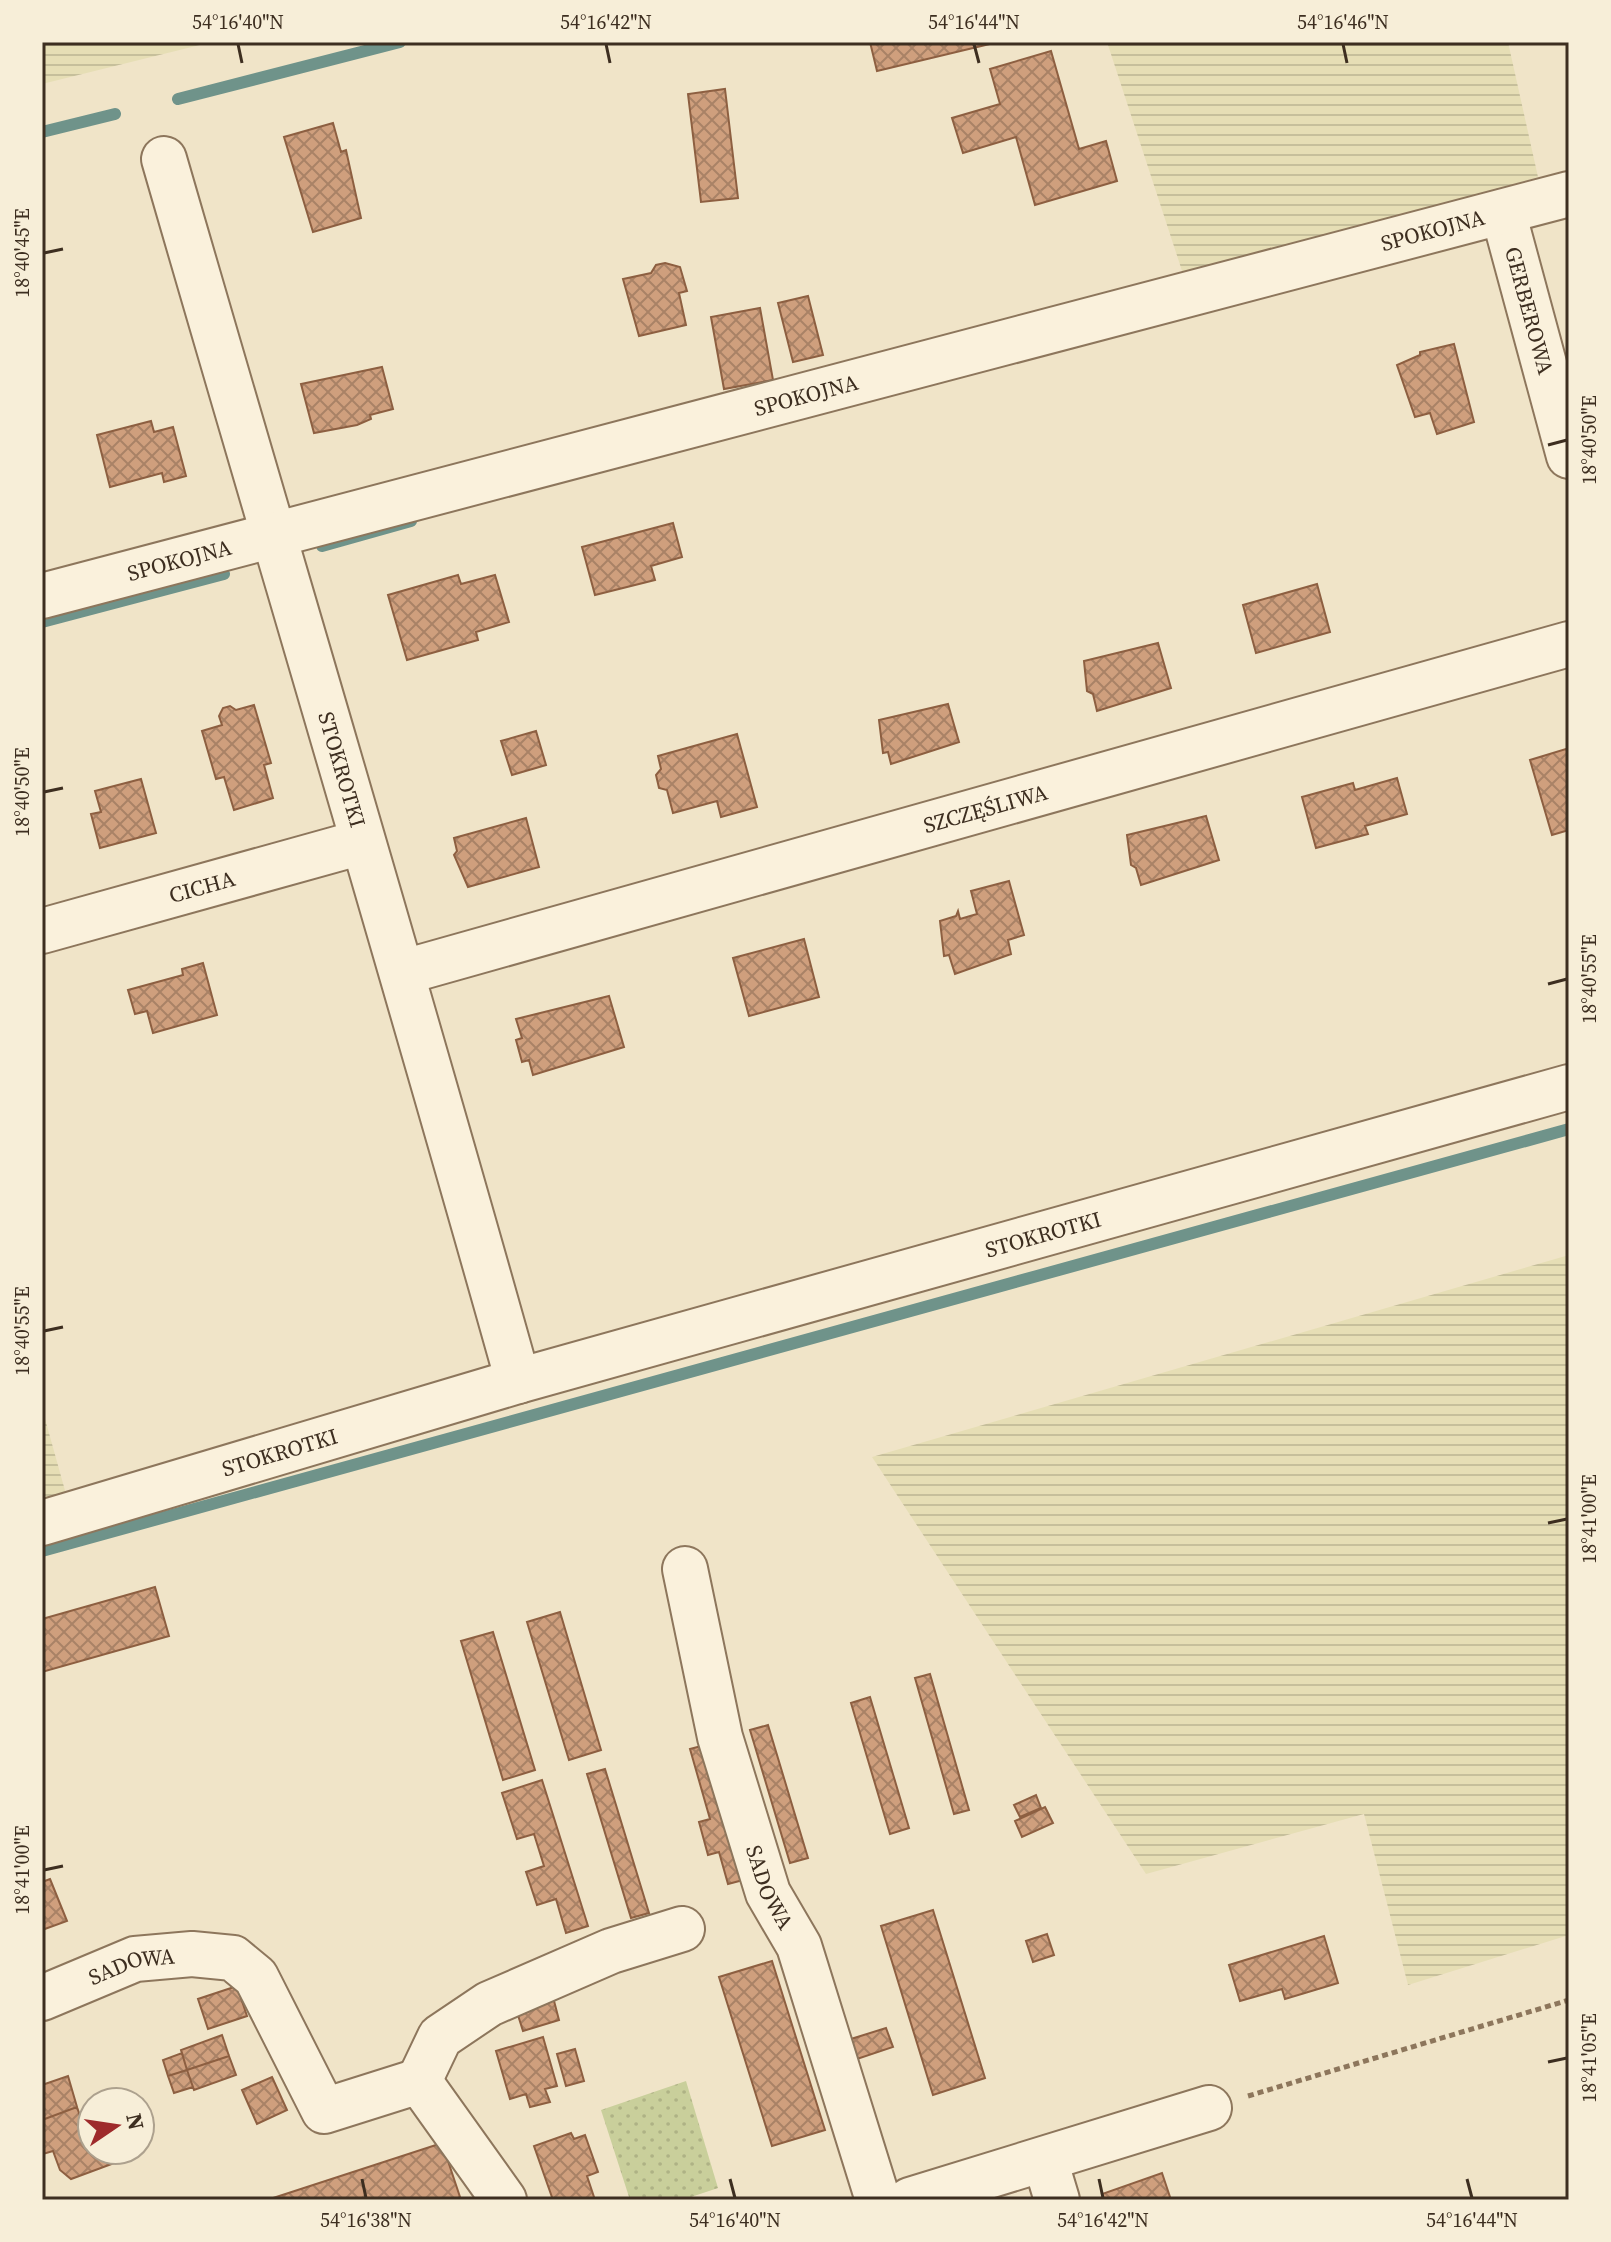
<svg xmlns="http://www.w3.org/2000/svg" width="1611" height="2242" font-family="'Source Serif 4',serif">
  <defs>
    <pattern id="farmland-rules" width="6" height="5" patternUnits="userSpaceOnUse" patternTransform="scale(2)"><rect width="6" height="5" fill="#e6deb5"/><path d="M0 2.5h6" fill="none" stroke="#c6bf9b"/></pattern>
    <pattern id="park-dots" width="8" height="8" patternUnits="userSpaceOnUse" patternTransform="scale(2)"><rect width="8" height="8" fill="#c9cf9b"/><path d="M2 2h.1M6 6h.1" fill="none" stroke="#aeb285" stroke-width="1.8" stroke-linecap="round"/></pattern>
    <pattern id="building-cross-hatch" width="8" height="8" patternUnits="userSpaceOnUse" patternTransform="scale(2)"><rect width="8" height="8" fill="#cf9f7d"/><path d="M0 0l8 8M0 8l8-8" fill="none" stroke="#a98266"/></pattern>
  </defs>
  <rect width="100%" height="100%" fill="#f0e4c8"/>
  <path fill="url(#farmland-rules)" d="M42 42H212L42 84Z
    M1107 42H1508L1538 177 1186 283Z
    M1569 1255V1935L1408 1985 1364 1814 1146 1874 872 1457Z
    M42 1408 71 1512 42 1519Z"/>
  <path fill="url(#park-dots)" d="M686 2081 718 2188 682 2200H630L601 2110Z"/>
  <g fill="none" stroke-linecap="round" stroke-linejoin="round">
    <path stroke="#6f938a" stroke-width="12" d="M178 99 400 42
      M42 132 115 114
      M322 546 411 521
      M42 622 224 574
      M42 1551 1569 1129"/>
  </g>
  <path fill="url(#building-cross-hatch)" stroke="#8d5f41" stroke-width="2" d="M870 42H990V44L877 71Z
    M1051 51 1079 149 1106 141 1117 181 1035 205 1016 137 963 153 952 118 1000 104 990 69Z
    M725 89 738 198 701 202 688 94Z
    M333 123 341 152 346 150 361 218 313 232 284 137Z
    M665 263 680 267 687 291 679 293 686 325 639 336 623 279 651 273 656 265Z
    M808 296 823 355 793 362 778 303Z
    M760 308 773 380 724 389 711 317Z
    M1454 344 1474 422 1437 434 1430 413 1415 417 1397 365 1420 355V352Z
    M382 367 393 409 370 415 371 419 357 425 314 433 301 384Z
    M151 421 154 432 173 427 186 476 164 482 162 473 110 487 97 435Z
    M673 523 682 557 651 566 655 580 595 595 582 547Z
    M458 575 461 584 495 575 509 622 476 632 478 640 407 660 388 595Z
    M1317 584 1330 632 1256 653 1243 605Z
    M1158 643 1171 688 1097 711 1093 694 1087 691 1084 661Z
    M948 704 959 742 891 764 888 752 883 753 879 720Z
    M254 705 271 763 264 765 273 798 234 810 224 777 216 779 202 731 222 725 219 716 223 708 230 706 236 710Z
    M536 731 546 765 512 775 501 741Z
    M737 734 757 807 721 817 717 801 673 813 667 790 659 788 656 775 661 769 658 756Z
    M1569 748V830L1552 835 1530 760Z
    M1397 778 1407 814 1365 826 1368 834 1316 848 1302 797 1353 783 1355 790Z
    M141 779 156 833 100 848 91 814 101 812 95 791Z
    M1206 816 1219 860 1141 885 1136 868 1131 865 1127 835Z
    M526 818 539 867 468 887 454 855 457 851 454 838Z
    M1009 881 1024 935 1008 940 1011 954 955 974 949 955 944 956 940 921 956 916 958 911 960 919 977 914 971 891Z
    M804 939 819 997 749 1016 733 958Z
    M203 963 217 1015 153 1033 147 1011 135 1014 128 990 183 975 182 969Z
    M609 996 624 1047 533 1075 529 1060 522 1062 516 1040 522 1038 516 1019Z
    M155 1587 169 1636 42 1672V1619Z
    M560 1612 601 1750 569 1760 527 1622Z
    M493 1632 535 1770 503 1780 461 1641Z
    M930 1674 969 1810 954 1814 915 1678Z
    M870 1697 909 1828 890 1834 851 1703Z
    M768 1725 808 1858 790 1863 750 1730Z
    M709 1744 747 1879 728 1884 719 1852 708 1855 699 1822 710 1819 690 1749Z
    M605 1769 649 1913 631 1918 587 1774Z
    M542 1780 588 1926 566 1933 556 1899 537 1905 526 1872 544 1866 534 1834 517 1839 502 1793Z
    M1036 1795 1041 1808 1020 1817 1014 1805Z
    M1045 1807 1053 1823 1022 1837 1015 1821Z
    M50 1879 67 1921 42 1930V1882Z
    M933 1910 985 2078 933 2095 881 1926Z
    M1047 1934 1054 1955 1033 1962 1026 1941Z
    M1324 1936 1338 1983 1285 1999 1282 1989 1240 2001 1229 1965Z
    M772 1961 825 2130 772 2146 719 1977Z
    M237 1986 247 2016 208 2029 198 1999Z
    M553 1997 559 2020 523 2031 516 2009Z
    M886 2028 893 2047 857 2059 851 2039Z
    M222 2035 229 2056 187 2070 181 2050Z
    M543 2037 557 2086 545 2089 550 2102 530 2107 526 2094 510 2099 496 2051Z
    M575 2049 584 2081 566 2086 557 2054Z
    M182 2053 187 2070 168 2076 163 2060Z
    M229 2056 236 2075 194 2090 187 2070Z
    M187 2070 193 2087 174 2093 168 2076Z
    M68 2076 77 2107 42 2120V2085Z
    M272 2077 287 2110 257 2124 242 2090Z
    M77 2107 87 2137 92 2135V2150H116L120 2161 71 2179 60 2170 53 2151 43 2154 42 2120Z
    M571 2133 574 2139 585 2135 598 2172 587 2176 595 2200H553L534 2146Z
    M442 2143 461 2200H267Z
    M1162 2173 1171 2200H1104L1102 2194Z"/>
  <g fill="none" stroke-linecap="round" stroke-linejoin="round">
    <defs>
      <g id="minor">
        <path id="s1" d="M164 159C282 567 404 973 518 1381"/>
        <path id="s2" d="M1503 212 1569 456"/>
        <path id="s3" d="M42 596 1569 194"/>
        <path id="s4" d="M42 931 362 842"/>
        <path id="s5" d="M404 972 1569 644"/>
        <path id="s6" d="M42 1523 518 1381 1569 1087"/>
        <path id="s7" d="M685 1569 720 1737 768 1893 799 1946 878 2200"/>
        <path id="s8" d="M42 1998 135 1959 192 1954 233 1958 256 1977 324 2111 419 2081 504 2200"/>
        <path d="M419 2081 440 2037 489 2004 611 1951 682 1929"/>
        <path d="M1045 2160 1057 2200"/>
        <path d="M910 2200 1209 2108"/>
      </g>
    </defs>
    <use href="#minor" stroke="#8d765c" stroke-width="48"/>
    <path stroke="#8d765c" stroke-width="5" stroke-dasharray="6 4" stroke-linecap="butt" d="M1248 2096 1569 2000"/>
    <use href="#minor" stroke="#faf1dc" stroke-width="44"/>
  </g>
  <path fill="none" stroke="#3d2e20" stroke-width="3" d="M238 44 242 63M606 44 610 63M974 44 979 63M1343 44 1347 63M44 253 63 249M1548 445 1567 440M44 792 63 788M1548 984 1567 979M44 1331 63 1327M1548 1523 1567 1519M44 1870 63 1866M1548 2062 1567 2058M362 2179 366 2198M730 2179 735 2198M1099 2179 1103 2198M1467 2179 1472 2198"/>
  <g text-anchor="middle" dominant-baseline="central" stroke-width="6" stroke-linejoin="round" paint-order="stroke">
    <g font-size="22" fill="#3d2e20" stroke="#f7eed8">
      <text stroke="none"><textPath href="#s3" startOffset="1438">SPOKOJNA</textPath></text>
      <text stroke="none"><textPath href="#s2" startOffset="102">GERBEROWA</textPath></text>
      <text stroke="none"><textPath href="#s3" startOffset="790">SPOKOJNA</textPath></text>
      <text stroke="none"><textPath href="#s3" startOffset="142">SPOKOJNA</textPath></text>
      <text stroke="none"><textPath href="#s1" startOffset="636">STOKROTKI</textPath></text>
      <text stroke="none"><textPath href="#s5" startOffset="604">SZCZĘŚLIWA</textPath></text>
      <text stroke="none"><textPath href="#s4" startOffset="166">CICHA</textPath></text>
      <text stroke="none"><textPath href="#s6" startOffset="1042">STOKROTKI</textPath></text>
      <text stroke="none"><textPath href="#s6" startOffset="248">STOKROTKI</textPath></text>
      <text stroke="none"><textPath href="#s7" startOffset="330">SADOWA</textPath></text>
      <text stroke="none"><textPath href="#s8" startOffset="96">SADOWA</textPath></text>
    </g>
  </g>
  <rect width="1611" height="2242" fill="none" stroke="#f7eed8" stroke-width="88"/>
  <g transform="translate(116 2126) rotate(77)"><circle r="38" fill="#f7eed8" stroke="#ada18e" stroke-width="2"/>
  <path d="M0-6L14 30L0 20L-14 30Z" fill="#9e2a2b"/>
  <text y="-12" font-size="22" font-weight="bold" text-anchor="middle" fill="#3d2e20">N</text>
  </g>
  <rect x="44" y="44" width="1523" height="2154" fill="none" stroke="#3d2e20" stroke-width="3"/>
  <g font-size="20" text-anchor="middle" fill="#3d2e20">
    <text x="238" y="29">54°16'40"N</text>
    <text x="606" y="29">54°16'42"N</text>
    <text x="974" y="29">54°16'44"N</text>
    <text x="1343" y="29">54°16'46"N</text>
    <text transform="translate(22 253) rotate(-90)" y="7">18°40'45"E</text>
    <text transform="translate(1589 440) rotate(-90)" y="7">18°40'50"E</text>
    <text transform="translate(22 792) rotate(-90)" y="7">18°40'50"E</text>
    <text transform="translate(1589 979) rotate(-90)" y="7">18°40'55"E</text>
    <text transform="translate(22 1331) rotate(-90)" y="7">18°40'55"E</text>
    <text transform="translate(1589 1519) rotate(-90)" y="7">18°41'00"E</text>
    <text transform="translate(22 1870) rotate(-90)" y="7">18°41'00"E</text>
    <text transform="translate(1589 2058) rotate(-90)" y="7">18°41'05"E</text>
    <text x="366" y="2227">54°16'38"N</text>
    <text x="735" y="2227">54°16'40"N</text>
    <text x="1103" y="2227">54°16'42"N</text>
    <text x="1472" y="2227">54°16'44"N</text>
  </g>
</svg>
